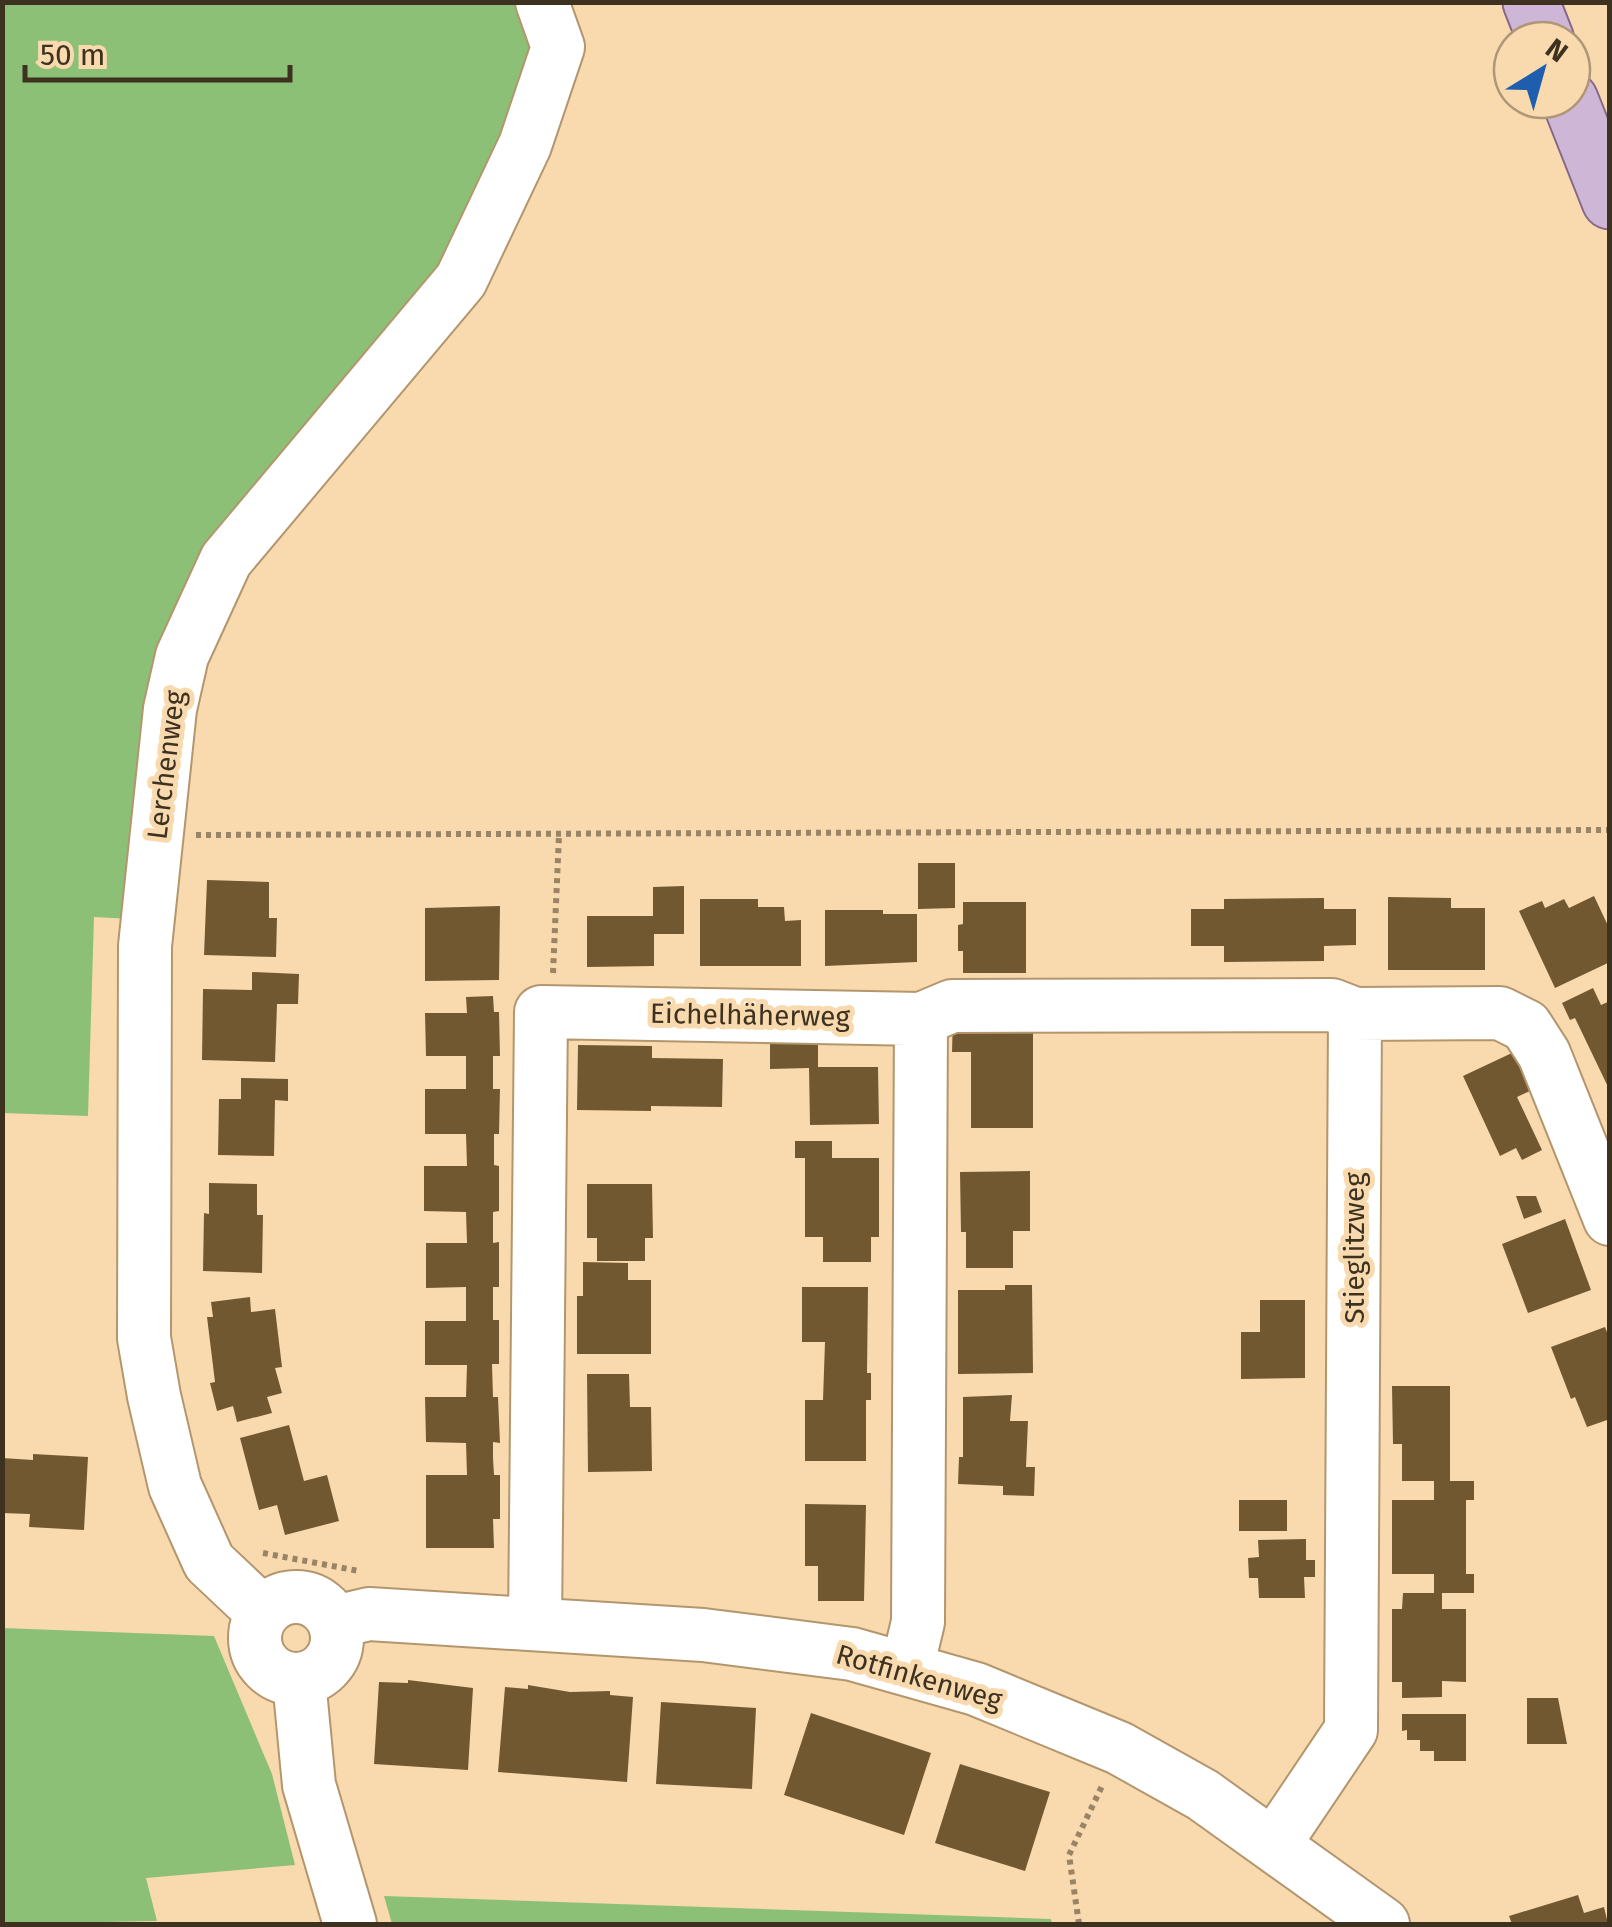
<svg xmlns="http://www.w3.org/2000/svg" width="1612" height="1927" font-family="'Fira Sans',sans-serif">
  <rect width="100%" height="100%" fill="#f9daaf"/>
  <path fill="#8dc077" d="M3 3H531L546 45 455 277 219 554 131 919 94 917 88 1116 3 1113Z
    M3 1628 214 1636 272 1774 295 1865 146 1878 157 1921 3 1924Z
    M384 1896 1051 1919 1052 1924H392Z"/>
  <path fill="#725830" d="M918 863H955V908L918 909Z
    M207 880 269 882V918H277L276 957 204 955Z
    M684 886V934H654V966L587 967V916H653V887Z
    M1594 896 1610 930V962L1555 988 1519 911 1542 901 1545 908 1564 899 1569 908Z
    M1388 897 1451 898V908H1485V970H1388Z
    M1324 898V909H1356V945L1324 946V961L1224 962V946H1191V909H1224V899Z
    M700 899H758V907H784L785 921 801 920V966H700Z
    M963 902H1026V973H963V951H958V925L963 924Z
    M500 906 499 980 425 981V908Z
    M825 910H883V914H917V962L825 966Z
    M252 972 299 974 298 1004H277L275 1062 202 1060 203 989 252 990Z
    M1593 988 1601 1005 1610 1001V1091L1575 1018 1570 1020 1562 1003Z
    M493 996 494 1012H499L500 1056H493V1089H500L499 1134H494V1165L499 1166V1211L493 1212V1243L499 1242V1287H493V1320H499V1364H492L493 1397H498L500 1443 493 1442V1458L494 1475H500V1519H493L494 1548H426V1475H467L466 1443 426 1442 425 1397H466L467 1365H425V1321H466V1287L426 1288V1243H467L466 1212 424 1211V1166H467L466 1134H425V1089H466V1056H426L425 1013H467L466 997Z
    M953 1016 1033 1030V1128H971V1052H952Z
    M818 1038V1067H878L879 1124 810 1125 809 1068 770 1069V1039Z
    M578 1045 652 1046V1058L723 1059 722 1107 651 1106V1111L577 1110Z
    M1514 1052 1532 1090 1517 1097 1542 1150 1522 1160 1516 1148 1500 1156 1463 1076Z
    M241 1078 288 1079V1101L275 1100 274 1156 218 1155 219 1099H241Z
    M795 1141H832V1158H879V1237H871V1262H823V1237H805V1158H795Z
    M1030 1171V1231H1013V1268H966V1232H961L960 1172Z
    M209 1183 257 1184V1215H263L262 1273 203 1271 204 1213 209 1214Z
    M587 1184H652L653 1238H645V1261H597V1238H587Z
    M1516 1196H1536L1542 1212 1524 1219Z
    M1565 1219 1591 1290 1528 1313 1502 1244Z
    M583 1262 628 1263V1280H651V1354H577V1296H583Z
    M1005 1285H1032L1033 1373 958 1374V1290H1005Z
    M802 1287H868L867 1373H871V1400H866V1461H805V1400H823L825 1342H802Z
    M250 1297 251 1312 275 1309 282 1367 275 1368 282 1393 267 1397 272 1413 237 1422 233 1406 217 1411 210 1383 215 1382 207 1317H213L211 1302Z
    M1260 1300H1305V1378L1241 1379V1332H1260Z
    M1605 1327 1610 1340V1419L1587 1427 1575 1397 1571 1399 1551 1347Z
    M587 1374H629L630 1407H651L652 1471 588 1472Z
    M1392 1386H1450V1481H1474V1500H1466V1574H1474V1593H1442V1609H1466V1682L1442 1681V1697L1402 1698V1682H1392V1609H1402L1403 1593H1434V1574H1392V1500H1434V1481H1402V1444H1393Z
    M1012 1395 1010 1421H1028L1026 1467H1035L1034 1496 1003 1495V1486L958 1484 959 1457H963V1397Z
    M289 1425 304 1481 327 1475 339 1521 285 1535 277 1505 259 1510 240 1438Z
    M33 1454 88 1457 84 1530 29 1527 30 1514 2 1513V1458L33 1460Z
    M1239 1500H1287V1531H1239Z
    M805 1504 866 1505 864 1601H818V1566H805Z
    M1306 1539V1560H1315V1577H1304L1305 1598H1259L1258 1578H1249L1248 1558 1259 1557 1258 1540Z
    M408 1680 473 1688 468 1770 374 1764 379 1682 408 1683Z
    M528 1685 570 1692 610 1691V1695L633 1697 627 1782 498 1772 505 1687 528 1689Z
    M1527 1698H1558L1567 1744H1527Z
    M661 1702 756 1708 752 1789 656 1784Z
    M811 1713 931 1753 904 1835 784 1795Z
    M1402 1714H1466V1761H1434V1751H1420V1740H1407V1730L1402 1731Z
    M960 1764 1050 1792 1025 1871 935 1843Z
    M1578 1895 1584 1913 1604 1907 1608 1924H1512L1509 1916Z"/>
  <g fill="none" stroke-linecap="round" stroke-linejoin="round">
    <defs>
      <path id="minor" d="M255 1638a41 41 0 1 1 82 0a41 41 0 1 1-82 0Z
        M262 1612 209 1562 175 1486 154 1396 144 1338 145 946 170 709 182 656 226 560 461 280 525 145 558 47 542 2
        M335 1622 369 1614 703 1635 852 1654 976 1689 1119 1748 1203 1795 1383 1924
        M535 1623 541 1012 921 1019 952 1006 1332 1005 1355 1014
        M907 1668 918 1622 921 1019
        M299 1680 309 1785 350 1924
        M1275 1843 1351 1730 1355 1014 1500 1013 1526 1026 1544 1054 1610 1219"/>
      <path id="major" d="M1531 2 1546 40
        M1570 100 1610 201"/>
    </defs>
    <use href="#minor" stroke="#b3966d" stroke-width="56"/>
    <use href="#major" stroke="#866886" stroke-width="59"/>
    <path stroke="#998466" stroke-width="6" stroke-dasharray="5 5" stroke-linecap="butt" d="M196 835 1610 830
      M553 973 559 835
      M263 1553 359 1571
      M1079 1924 1069 1855 1102 1786"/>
    <use href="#minor" stroke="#fff" stroke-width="52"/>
    <use href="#major" stroke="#ceb6d7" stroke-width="55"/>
  </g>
  <g text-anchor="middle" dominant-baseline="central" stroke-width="10" stroke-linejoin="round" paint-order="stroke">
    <g font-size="28" fill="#3d3120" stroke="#f9daaf">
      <text transform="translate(166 765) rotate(-83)">Lerchenweg</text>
      <text transform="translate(750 1015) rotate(1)">Eichelhäherweg</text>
      <text transform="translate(1354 1248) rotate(-90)">Stieglitzweg</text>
      <text transform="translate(919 1677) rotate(16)">Rotfinkenweg</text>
    </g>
  </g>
  <rect width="1612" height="1927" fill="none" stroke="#3d3120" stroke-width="10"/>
  <g transform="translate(1542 70) rotate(37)"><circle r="48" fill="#f9daaf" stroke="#ae9676" stroke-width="2.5"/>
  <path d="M0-8L18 38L0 25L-18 38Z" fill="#1f5eaf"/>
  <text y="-15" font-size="28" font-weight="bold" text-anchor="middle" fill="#3d3120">N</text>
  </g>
  <path d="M25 65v15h265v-15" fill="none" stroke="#3d3120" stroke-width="5"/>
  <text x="40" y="65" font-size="30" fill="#3d3120" stroke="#f9daaf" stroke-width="8" paint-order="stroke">50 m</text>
</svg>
